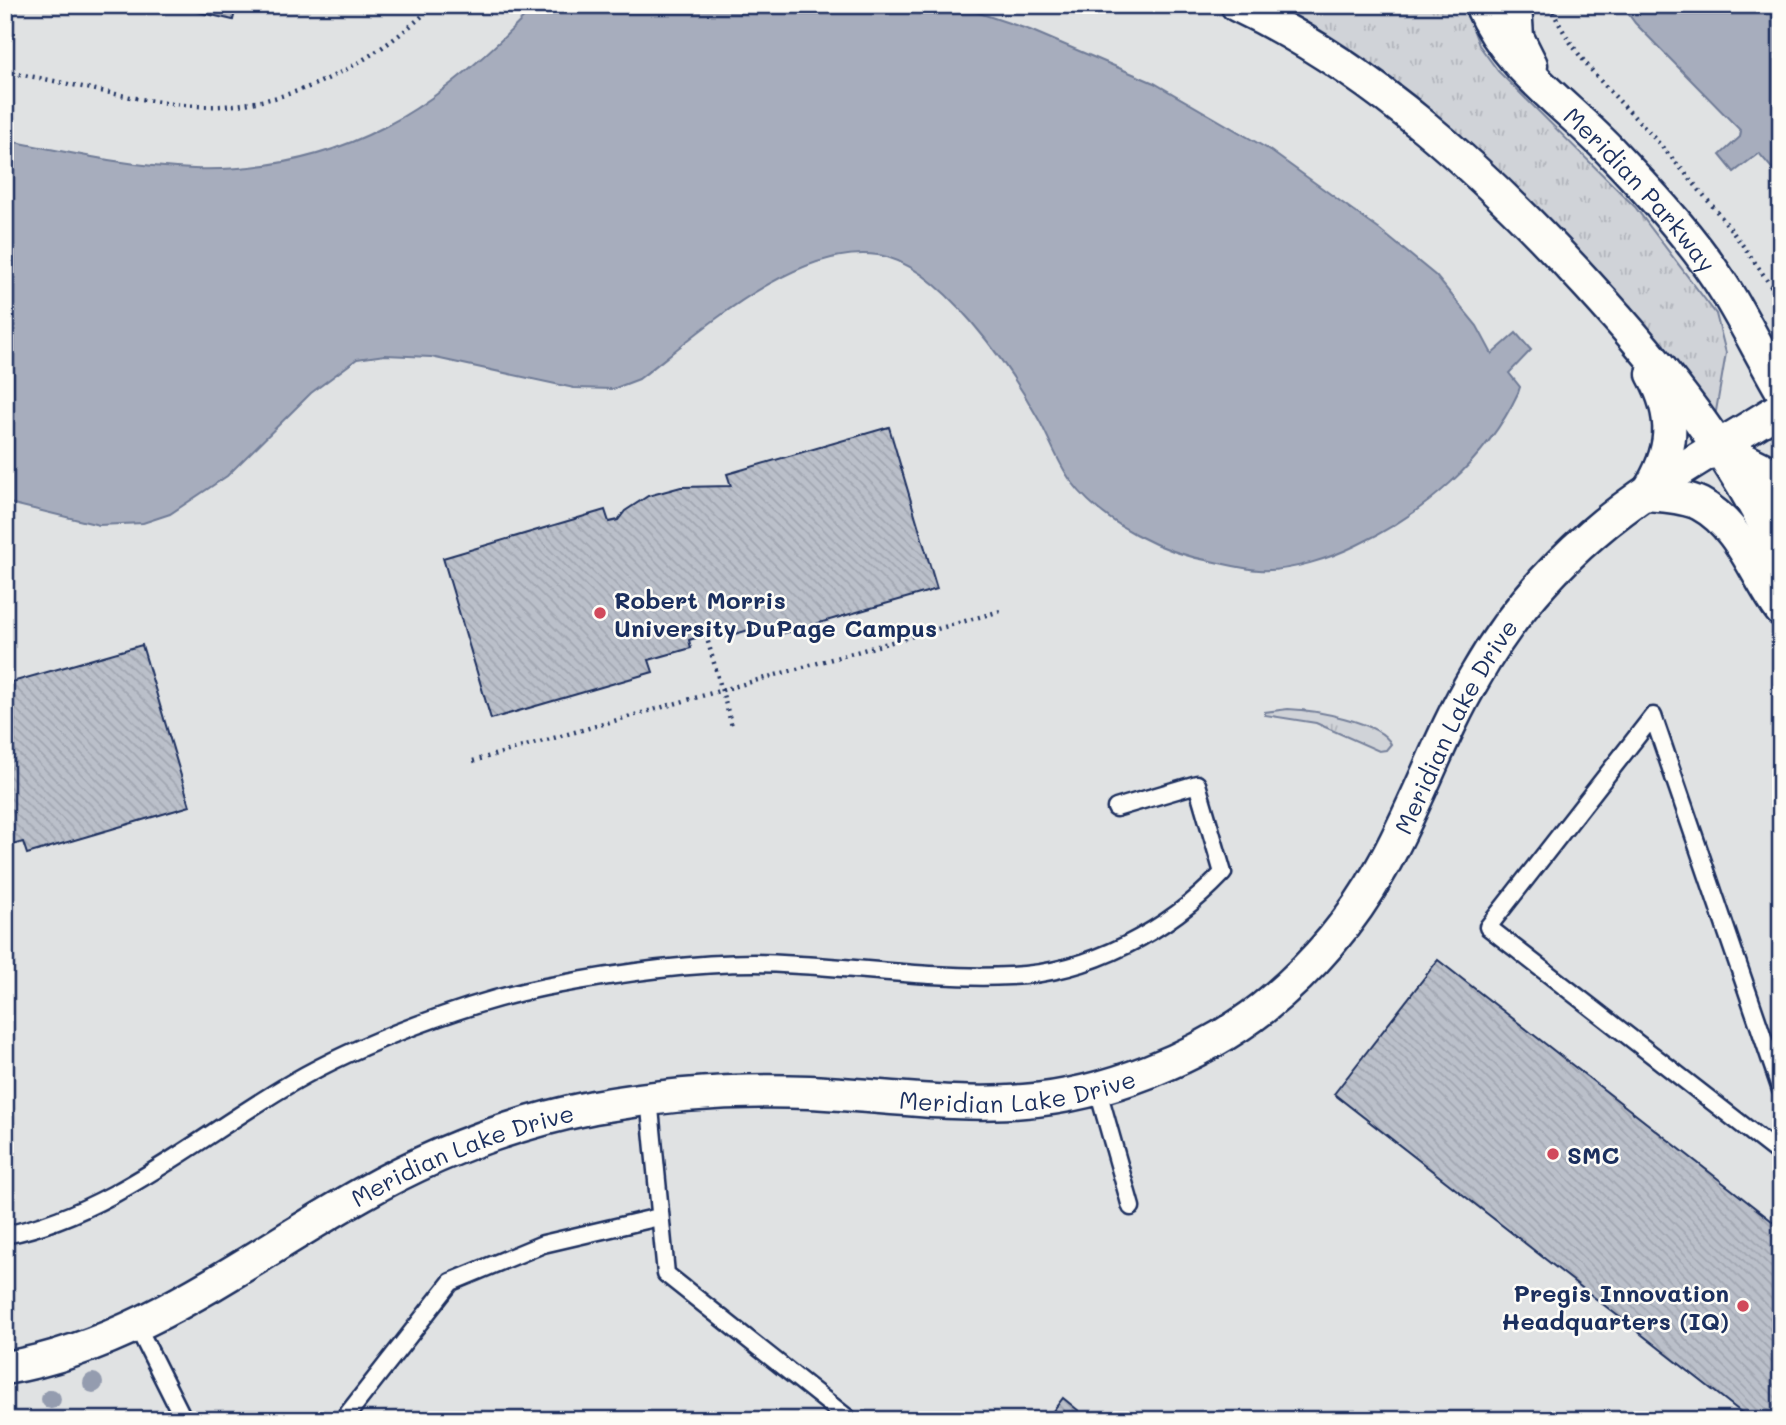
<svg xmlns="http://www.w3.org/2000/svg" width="1786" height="1425" font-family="Mali,sans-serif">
  <defs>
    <pattern id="grass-tufts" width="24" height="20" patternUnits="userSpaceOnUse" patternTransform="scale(1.75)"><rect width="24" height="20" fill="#d0d3d8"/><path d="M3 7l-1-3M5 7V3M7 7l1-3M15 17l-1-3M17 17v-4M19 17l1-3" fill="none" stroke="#b2b5bc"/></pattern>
    <pattern id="building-back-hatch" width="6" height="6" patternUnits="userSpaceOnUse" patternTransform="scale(1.75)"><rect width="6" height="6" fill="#bbc0ca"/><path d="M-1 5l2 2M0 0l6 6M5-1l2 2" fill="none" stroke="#a0a5b0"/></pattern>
  </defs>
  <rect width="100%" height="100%" fill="#f0f0ee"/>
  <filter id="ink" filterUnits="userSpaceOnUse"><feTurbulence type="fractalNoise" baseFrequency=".0143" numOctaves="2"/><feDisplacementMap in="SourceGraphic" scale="14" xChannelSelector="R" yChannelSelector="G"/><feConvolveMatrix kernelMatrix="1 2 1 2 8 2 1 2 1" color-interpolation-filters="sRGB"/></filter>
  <g filter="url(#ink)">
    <path fill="#e0e2e3" d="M5 5H1781V1420H5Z"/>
    <path fill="url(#grass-tufts)" stroke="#76819b" stroke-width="2" d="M1264 5H1464L1479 45 1498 71 1635 207 1716 314 1726 353 1715 417 1622 298 1500 173Z
      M1288 709C1312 710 1380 721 1391 744L1386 750 1379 751 1316 723 1265 715V712Z"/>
    <path fill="#a7adbd" stroke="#6f7b97" stroke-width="2" d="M536 5H955L1030 30 1154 83 1268 149 1380 230 1436 276 1477 326 1492 354 1516 333 1531 350 1509 373 1520 387 1518 393C1486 461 1423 514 1357 545 1331 558 1289 572 1259 570 1245 569 1229 565 1215 562 1163 553 1103 524 1071 481 1058 463 1050 440 1039 420 1011 369 940 264 878 255 796 243 700 332 639 379L613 389 574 388 431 357 385 355 357 359 311 393 227 476 170 514 143 523 99 525 5 502V140C67 152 130 167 194 169 341 173 438 109 536 5Z
      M1622 5H1781V179L1759 153 1734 172 1720 155 1740 137 1741 131 1635 23Z"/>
    <path fill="url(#building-back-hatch)" stroke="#1b2f5e" stroke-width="2" d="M168 5H242L241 9 236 7 233 20Z
      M889 427 937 589 774 636 770 624 728 636 727 629 706 635 689 640 691 648 649 660 653 672 491 719 443 558 605 510 609 522 618 520 625 511 648 496 681 487 731 486 727 474Z
      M142 645 190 806 27 854 23 842 5 847V684Z
      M1438 960 1781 1228V1420H1751L1334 1094Z
      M1063 1398 1090 1420H1046Z"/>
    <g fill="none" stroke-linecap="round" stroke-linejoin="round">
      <defs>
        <path id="service" d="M1097 1087 1131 1207
          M1781 1090 1653 716 1488 927 1781 1155
          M649 1098 666 1274 850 1420
          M5 1235C112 1214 201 1135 293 1082 360 1043 469 1002 545 987 613 974 685 963 754 963 839 964 925 980 1010 976 1090 973 1168 931 1223 873L1197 784 1116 808
          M136 1324 184 1420
          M343 1420 451 1282 543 1244 659 1217"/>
        <g id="minor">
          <path d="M1237 5C1373 69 1488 176 1588 285 1664 368 1733 454 1781 557"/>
          <path id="s1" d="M1481 5C1508 69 1569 106 1614 155 1655 198 1698 245 1729 296 1747 326 1763 358 1781 389"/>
          <path d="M1515 5 1517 37 1531 65"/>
          <path d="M1721 448 1767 471 1781 497"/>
          <path d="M1648 492C1674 451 1677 418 1653 374"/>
          <path d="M1647 494C1664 496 1684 496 1700 504 1741 526 1755 575 1781 610"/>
          <path id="s2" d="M5 1368C138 1346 248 1258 362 1194 434 1153 513 1123 594 1107 666 1094 736 1089 809 1092 880 1095 954 1107 1024 1101 1105 1095 1199 1058 1263 1008 1311 969 1351 923 1381 869 1417 806 1439 737 1476 675 1506 622 1546 574 1592 534 1648 485 1718 448 1781 408"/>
        </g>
      </defs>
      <use href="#service" stroke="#1b2f5e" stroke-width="21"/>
      <use href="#minor" stroke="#1b2f5e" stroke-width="37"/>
      <path stroke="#1b2f5e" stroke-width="4.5" stroke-dasharray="2 5" stroke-linecap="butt" d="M1550 5C1575 63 1622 101 1663 148 1706 196 1747 247 1781 302
        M5 72C65 81 124 99 184 105 278 115 368 68 434 5
        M706 635 732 726
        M473 761 1004 610"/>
      <use href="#service" stroke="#fdfcf7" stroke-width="16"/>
      <use href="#minor" stroke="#fdfcf7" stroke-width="32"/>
    </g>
    <g fill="#949caf">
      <circle cx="93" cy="1383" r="10"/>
      <circle cx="51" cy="1399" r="10"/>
    </g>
  </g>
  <g fill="#d1495b" stroke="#fdfcf7" stroke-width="2.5">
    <circle cx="600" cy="613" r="7"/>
    <circle cx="1553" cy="1154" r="7"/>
    <circle cx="1743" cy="1306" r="7"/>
  </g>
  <g text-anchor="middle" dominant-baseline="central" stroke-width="5" stroke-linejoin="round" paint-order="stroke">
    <g font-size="24" fill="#1b2f5e" stroke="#fdfcf7">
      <text stroke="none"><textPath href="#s1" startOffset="245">Meridian Parkway</textPath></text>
      <text stroke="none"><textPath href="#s2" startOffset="1684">Meridian Lake Drive</textPath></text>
      <text stroke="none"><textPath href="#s2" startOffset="1074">Meridian Lake Drive</textPath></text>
      <text stroke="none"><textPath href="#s2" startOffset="508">Meridian Lake Drive</textPath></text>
    </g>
    <g font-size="24" font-weight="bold" fill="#1b2f5e" stroke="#fdfcf7" text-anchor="start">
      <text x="614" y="599">Robert Morris<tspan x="614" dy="28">University DuPage Campus</tspan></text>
      <text x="1567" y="1154">SMC</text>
      <text x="1729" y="1292" text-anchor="end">Pregis Innovation<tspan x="1729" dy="28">Headquarters (IQ)</tspan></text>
    </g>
  </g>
  <rect width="1786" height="1425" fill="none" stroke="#fdfcf7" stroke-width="28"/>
  <rect x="14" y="14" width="1758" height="1397" fill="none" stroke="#1b2f5e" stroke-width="2.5" filter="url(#ink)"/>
</svg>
